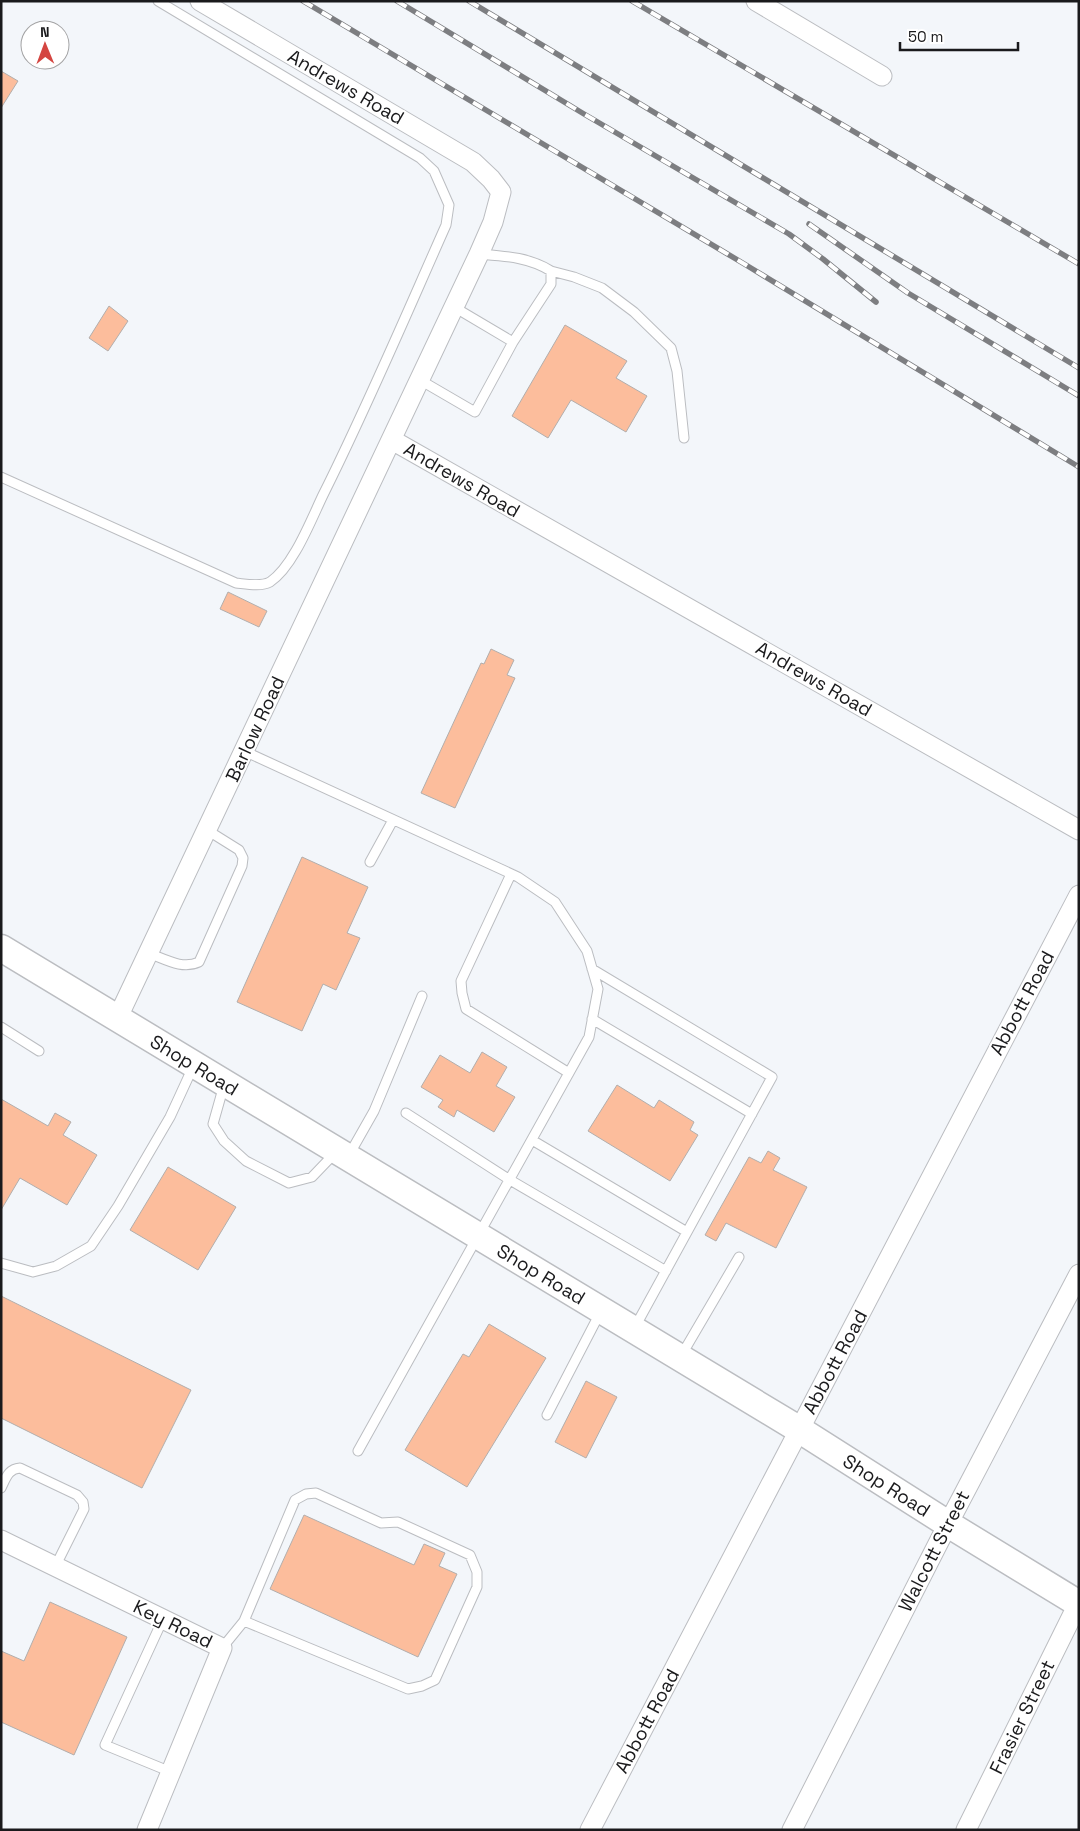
<svg xmlns="http://www.w3.org/2000/svg" width="1080" height="1831" font-family="'Space Grotesk',sans-serif">
  <rect width="100%" height="100%" fill="#f3f6fa"/>
  <path fill="#fcbd9c" stroke="#b2aeac" d="M1 71 18 81 1 108Z
    M109 306 128 321 108 351 89 338Z
    M565 325 627 361 616 378 647 396 626 432 571 400 548 438 512 416Z
    M228 592 267 611 259 627 220 609Z
    M491 649 514 660 507 675 515 678 455 808 421 793 481 663 484 664Z
    M302 857 368 887 347 933 360 938 336 990 323 984 302 1031 237 1002Z
    M482 1052 507 1067 496 1086 515 1097 494 1132 457 1110 454 1117 438 1107 443 1100 421 1087 440 1055 470 1073Z
    M617 1085 654 1108 659 1100 694 1122 690 1130 698 1135 670 1181 588 1131Z
    M1 1099 48 1126 55 1113 71 1122 63 1135 97 1155 67 1205 20 1178 1 1210Z
    M768 1151 780 1158 773 1170 807 1187 776 1248 726 1223 716 1241 705 1235 749 1157 761 1163Z
    M168 1167 236 1207 198 1270 130 1230Z
    M1 1296 191 1390 142 1488 1 1418Z
    M489 1324 546 1358 467 1487 405 1450 463 1354 469 1357Z
    M586 1381 617 1397 586 1458 555 1442Z
    M304 1515 414 1565 424 1544 445 1553 439 1566 457 1574 418 1657 270 1589Z
    M50 1602 127 1637 74 1755 1 1722V1651L24 1661Z"/>
  <g fill="none" stroke-linecap="round" stroke-linejoin="round">
    <defs>
      <path id="lane" d="M551 271 574 277 602 288 634 312 671 348 677 371 684 438
        M454 307 513 342
        M420 380 475 412 513 342 551 284V271C529 257 504 256 479 254
        M1 477 236 583C246 584 261 587 270 582 293 567 311 520 323 495 367 407 406 315 446 225L449 205 434 171 420 158 158 1
        M244 751 518 877 555 902 587 951 598 989 589 1037 358 1451
        M370 862 393 820
        M511 874 461 981 462 993 466 1009 569 1073
        M148 953C165 959 182 970 199 962L242 866 243 858 239 850 207 830
        M592 969 772 1077 635 1327
        M592 1019 752 1114
        M1 1027 39 1051
        M224 1085 213 1124 224 1141 246 1161 289 1183 312 1177 336 1152
        M406 1113 510 1180 666 1271
        M532 1140 687 1232
        M349 1155 374 1111 422 996
        M1 1263 33 1272 56 1266 91 1246 118 1206 170 1117 193 1067
        M681 1356 739 1257
        M547 1415 601 1311
        M1 1488C6 1478 8 1469 20 1468L77 1495 83 1502 84 1509 55 1567
        M163 1619 105 1745 171 1772
        M222 1648 244 1621 295 1500 306 1494 316 1493 381 1523 398 1522 470 1555 477 1572V1587L435 1680 422 1686 408 1689 244 1621"/>
      <path id="street" d="M756 1 882 76
        M392 440 1079 830
        M118 1017 479 254 493 222 501 192 491 179 473 162 200 1
        M1 1540 222 1648 147 1830
        M590 1830 1079 895
        M792 1830 948 1524 1079 1274
        M966 1830 1078 1604"/>
      <g id="secondary">
        <path id="s1" d="M1 948 800 1430 948 1524 1079 1604"/>
      </g>
    </defs>
    <use href="#lane" stroke="#bbbdc1" stroke-width="11"/>
    <use href="#street" stroke="#bbbdc1" stroke-width="21"/>
    <use href="#secondary" stroke="#bbbdc1" stroke-width="29"/>
    <use href="#lane" stroke="#fff" stroke-width="9"/>
    <use href="#street" stroke="#fff" stroke-width="19"/>
    <use href="#secondary" stroke="#fff" stroke-width="26"/>
    <defs>
      <path id="rail" d="M303 1 746 265 1079 467
        M397 1 584 114 789 234 823 259 876 302
        M469 1 1079 368
        M632 1 1079 264
        M809 224 908 293 1079 396"/>
    </defs>
    <use href="#rail" stroke="#7d7e81" stroke-width="5.5"/>
    <use href="#rail" stroke="#fff" stroke-width="4" stroke-dasharray="11" stroke-linecap="butt"/>
  </g>
  <g text-anchor="middle" dominant-baseline="central" stroke-width="4" stroke-linejoin="round" paint-order="stroke">
    <g font-size="19" fill="#1a1a1c" stroke="#fff">
      <text transform="translate(346 87) rotate(30)">Andrews Road</text>
      <text transform="translate(462 480) rotate(30)">Andrews Road</text>
      <text transform="translate(814 679) rotate(30)">Andrews Road</text>
      <text transform="translate(255 729) rotate(-65)">Barlow Road</text>
      <text transform="translate(1022 1003) rotate(-62)">Abbott Road</text>
      <text stroke="none"><textPath href="#s1" startOffset="226">Shop Road</textPath></text>
      <text stroke="none"><textPath href="#s1" startOffset="631">Shop Road</textPath></text>
      <text transform="translate(835 1362) rotate(-62)">Abbott Road</text>
      <text stroke="none"><textPath href="#s1" startOffset="1036">Shop Road</textPath></text>
      <text transform="translate(934 1551) rotate(-63)">Walcott Street</text>
      <text transform="translate(173 1624) rotate(26)">Key Road</text>
      <text transform="translate(1022 1717) rotate(-64)">Frasier Street</text>
      <text transform="translate(647 1721) rotate(-62)">Abbott Road</text>
    </g>
  </g>
  <rect width="1080" height="1831" fill="none" stroke="#1a1a1c" stroke-width="5"/>
  <g transform="translate(45 45) rotate(359)"><circle r="24" fill="#ffffff" stroke="#a3a3a4"/>
  <path d="M0-4L9 19L0 12L-9 19Z" fill="#d44541"/>
  <text y="-8" font-size="14" font-weight="bold" text-anchor="middle" fill="#1a1a1c">N</text>
  </g>
  <path d="M900 42v8h118v-8" fill="none" stroke="#1a1a1c" stroke-width="2.5"/>
  <text x="908" y="42" font-size="15" fill="#1a1a1c" stroke="#ffffff" stroke-width="4" paint-order="stroke">50 m</text>
</svg>
